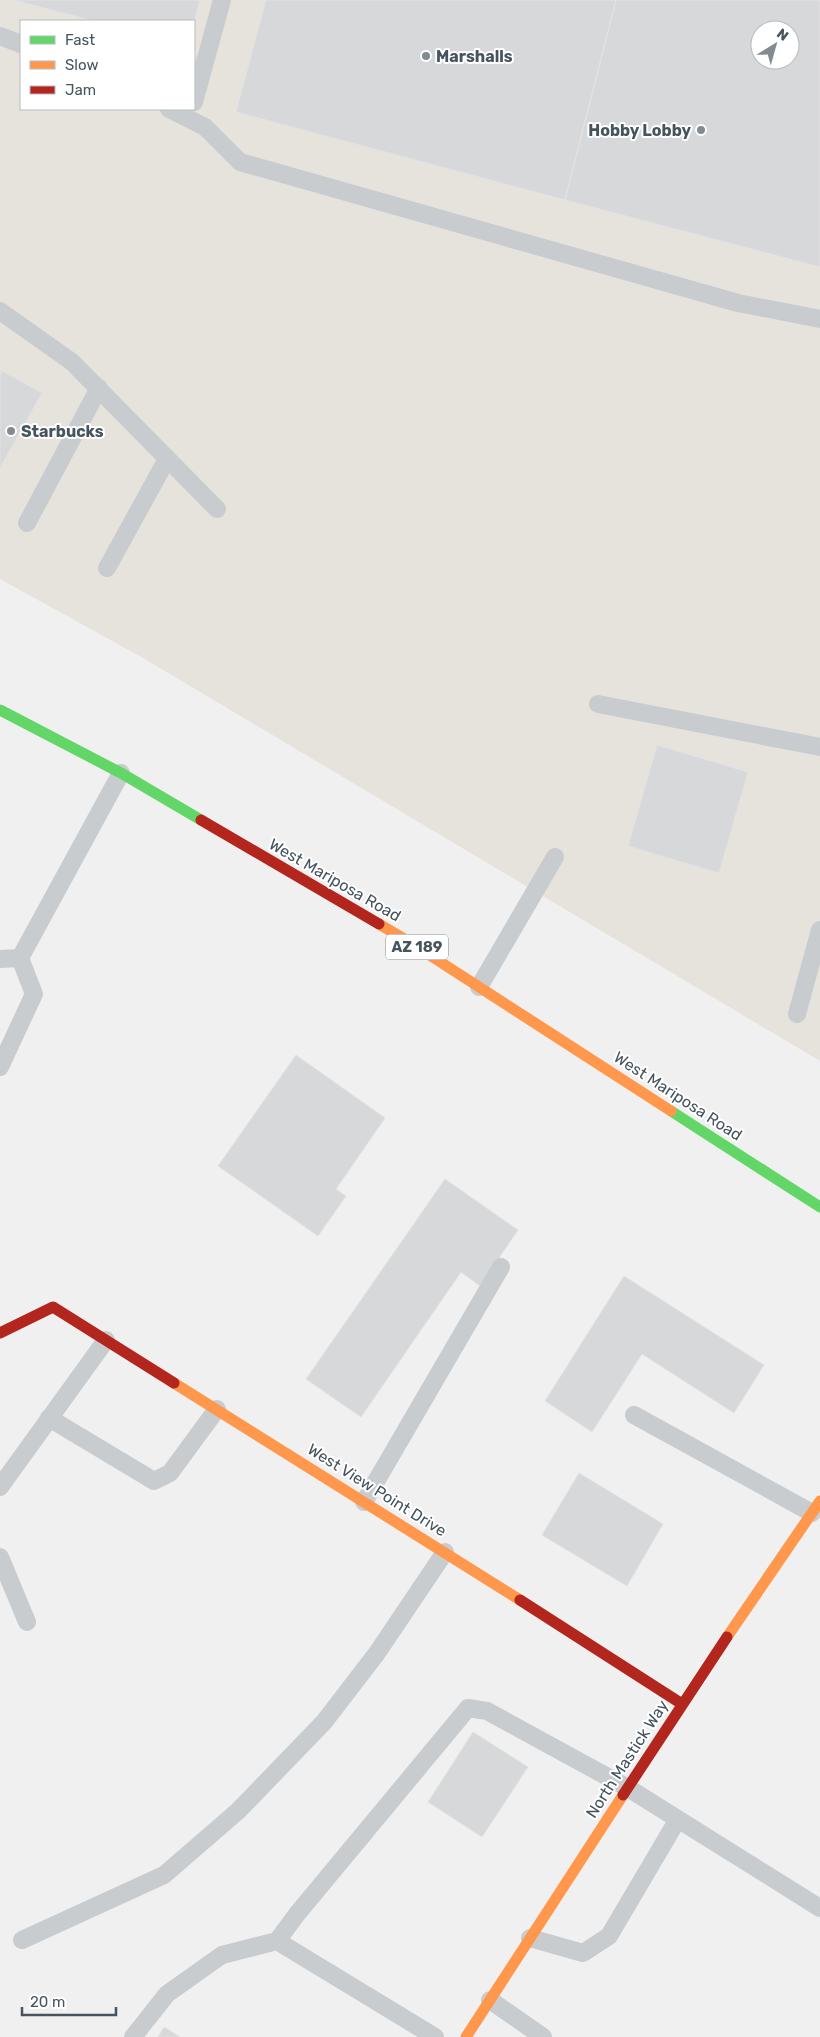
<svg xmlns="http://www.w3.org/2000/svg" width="820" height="2037" font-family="Rubik,sans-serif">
  <rect width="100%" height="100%" fill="#f1f0f0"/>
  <path fill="#e6e3dd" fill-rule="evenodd" d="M0 0H820V1061L143 658 0 579ZM21 21H194V109H21ZM760 30H790V60H760Z"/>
  <path fill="#d7d8d9" stroke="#e2e2e3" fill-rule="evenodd" d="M13 0H200L194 23V21H94Z
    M266 0H616L565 200 236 112Z
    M616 0H820V267L565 200ZM760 30H790V60H760Z
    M2 371 42 393 0 468V375Z
    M657 745 748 772 719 873 628 846Z
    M296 1055 385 1118 336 1189 346 1196 318 1236 218 1166Z
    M445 1179 518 1230 480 1286 461 1272 361 1417 306 1379Z
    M624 1276 764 1365 734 1413 642 1354 592 1432 545 1401Z
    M579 1473 663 1524 627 1586 542 1535Z
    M473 1732 528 1767 482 1837 428 1802Z
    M164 2027 180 2037H158Z"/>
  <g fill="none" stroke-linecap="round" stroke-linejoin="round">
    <path stroke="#c9cccf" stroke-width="18" d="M0 36 21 44
      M194 102 222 0
      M169 109 205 127 240 162 738 303 820 319
      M0 311 72 362 217 509
      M27 523 99 388
      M107 568 167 459
      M598 704 820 747
      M0 959 20 958 121 773
      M479 987 555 857
      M797 1014 820 930
      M0 1067 34 994 20 958
      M634 1415 812 1513
      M49 1418 154 1481 170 1473 217 1409
      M0 1487 106 1340
      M364 1502 501 1267
      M0 1557 27 1622
      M530 1938 583 1953 609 1936 678 1819
      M22 1940 164 1875 238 1811 324 1722 377 1653 445 1552
      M277 1941 435 2037
      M490 2000 543 2037
      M133 2037 167 1994 222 1955 277 1941 297 1914 468 1708 487 1711 628 1788 820 1908"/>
    <path stroke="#63d668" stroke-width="11" d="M0 710 121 773 201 820
      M671 1111 820 1207"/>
    <path stroke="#ff974d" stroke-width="11" d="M379 924 411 943 671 1111
      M174 1383 520 1600
      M727 1637 820 1501
      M466 2037 623 1795"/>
    <path stroke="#b3261e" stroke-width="11" d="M201 820 379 924
      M0 1333 53 1307 174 1383
      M520 1600 682 1704
      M623 1795 727 1637"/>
  </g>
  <g fill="#828b91" stroke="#fff" stroke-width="2">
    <circle cx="426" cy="56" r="5"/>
    <circle cx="701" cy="130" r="5"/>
    <circle cx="11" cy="431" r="5"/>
  </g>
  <g text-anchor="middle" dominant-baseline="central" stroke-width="4" stroke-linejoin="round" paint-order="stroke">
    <rect fill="#fff" stroke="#7e878e" stroke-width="1" x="386" y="934.5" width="62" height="25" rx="4"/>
    <g font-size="15" font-weight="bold" fill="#46545e">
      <text x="417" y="947">AZ 189</text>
    </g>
    <g font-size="16" font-weight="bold" fill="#46545e" stroke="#fff" text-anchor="start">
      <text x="436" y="56">Marshalls</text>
      <text x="691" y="130" text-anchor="end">Hobby Lobby</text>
      <text x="21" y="431">Starbucks</text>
    </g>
    <g font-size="16" fill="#46545e" stroke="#fff">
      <text transform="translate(335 880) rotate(30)">West Mariposa Road</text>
      <text transform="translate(678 1096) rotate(33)">West Mariposa Road</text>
      <text transform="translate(377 1490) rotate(32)">West View Point Drive</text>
      <text transform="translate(627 1759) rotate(-57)">North Mastick Way</text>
    </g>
  </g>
  <rect x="20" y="20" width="175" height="90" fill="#ffffff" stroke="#b5bbbf"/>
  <rect x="30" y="36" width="25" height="8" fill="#63d668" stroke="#b5bbbf"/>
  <text x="65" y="45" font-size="15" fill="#46545e">Fast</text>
  <rect x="30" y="61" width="25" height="8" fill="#ff974d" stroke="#b5bbbf"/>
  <text x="65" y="70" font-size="15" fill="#46545e">Slow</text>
  <rect x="30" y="86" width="25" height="8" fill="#b3261e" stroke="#b5bbbf"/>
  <text x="65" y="95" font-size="15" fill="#46545e">Jam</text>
  <g transform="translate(775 45) rotate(37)"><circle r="24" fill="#ffffff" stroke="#b5bbbf"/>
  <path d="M0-4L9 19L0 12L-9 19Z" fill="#828b91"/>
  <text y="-8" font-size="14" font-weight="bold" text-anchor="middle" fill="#46545e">N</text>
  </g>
  <path d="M22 2007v8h94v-8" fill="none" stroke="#46545e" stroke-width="2.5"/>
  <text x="30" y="2007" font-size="15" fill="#46545e" stroke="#ffffff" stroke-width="4" paint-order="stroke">20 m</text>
</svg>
